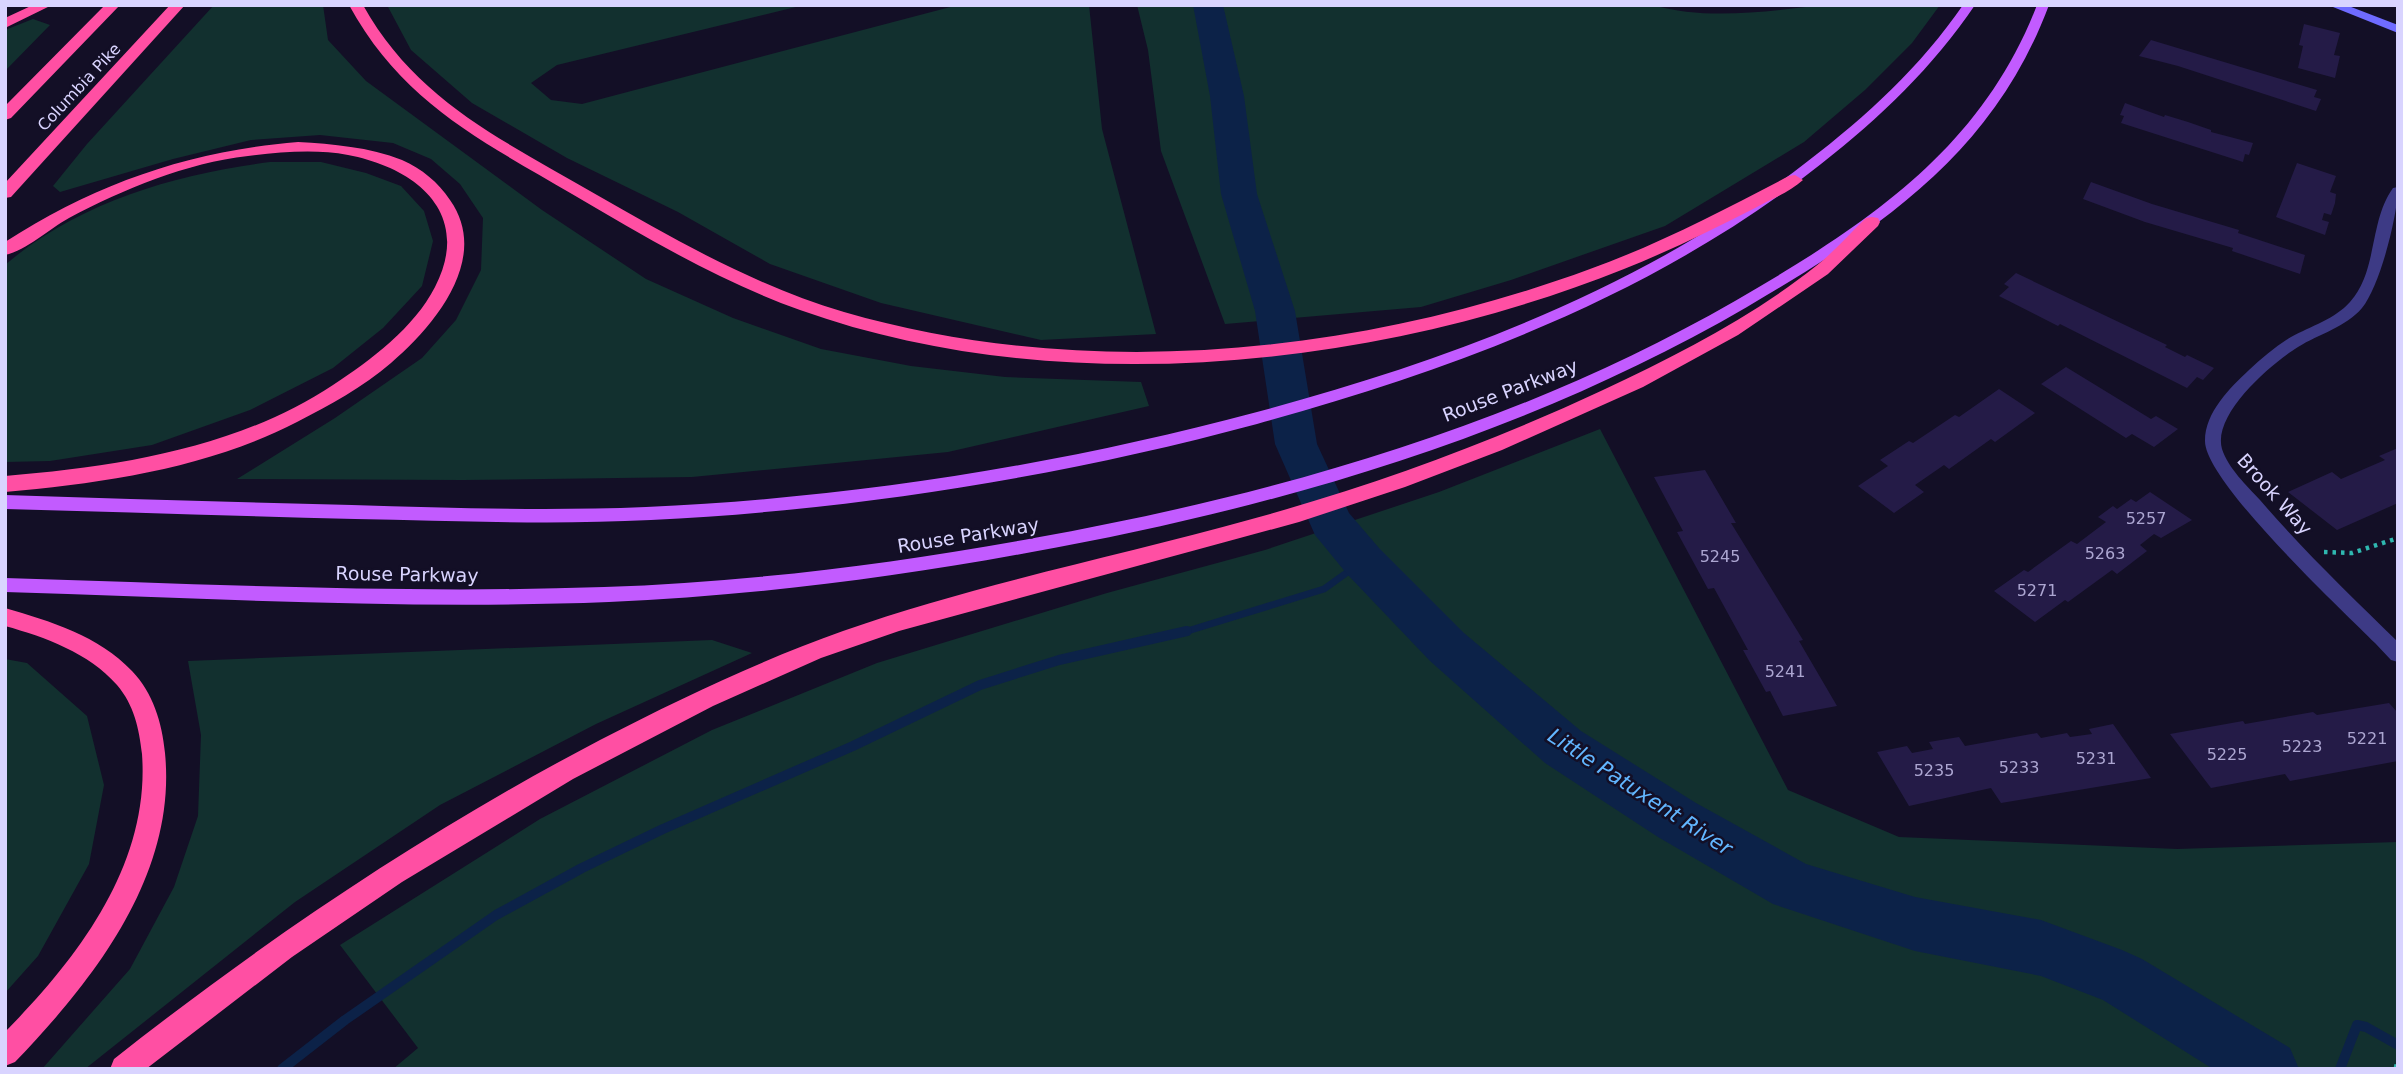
<svg xmlns="http://www.w3.org/2000/svg" width="2403" height="1074" font-family="'DejaVu Sans',sans-serif">
  <rect width="100%" height="100%" fill="#130f26"/>
  <path fill="#12302f" d="M214 5H323L328 40 366 81 542 210 646 279 733 318 821 349 911 366 1005 377 1141 382 1149 406 948 452 692 477 463 480 237 479 335 418 422 358 456 320 481 270 483 218 460 184 431 159 393 143 320 135 251 140 173 159 60 192 53 186 87 144Z
    M387 5H804L557 65 531 83 551 100 582 104 958 5H1089L1102 129 1156 334 1041 340 881 303 770 264 678 212 567 158 472 103 411 50Z
    M1137 5H1653C1704 20 1762 12 1815 6 1855 1 1899 5 1940 5L1912 43 1865 90 1804 142 1665 226 1511 280 1421 307 1225 324 1161 151 1148 50Z
    M33 19 50 25 5 71V30Z
    M270 162H321L366 173 401 186 424 211 433 241 422 286 383 328 333 368 250 410 152 445 50 461 5 462V265C78 202 176 174 270 162Z
    M1600 429 1788 790 1899 837 2177 849 2398 842V1069H393L418 1048 340 945 540 819 712 730 877 663 1107 593 1265 550 1439 492Z
    M712 640 752 653 596 724 440 805 295 902 85 1069H42L130 969 174 887 198 816 201 735 188 661Z
    M5 659 27 663 87 716 104 785 89 864 38 956 5 993Z"/>
  <g fill="none" stroke-linecap="round" stroke-linejoin="round">
    <path stroke="#0c2248" stroke-width="7" d="M1181 633 1324 589 1363 561"/>
    <path stroke="#0c2248" stroke-width="10" d="M282 1069 345 1020 496 915 582 868 663 829 853 746 980 685 1059 660 1187 631
      M2340 1069 2357 1025 2366 1027 2398 1045"/>
    <path fill="#0c2248" fill-rule="evenodd" d="M1193 5H1223L1244 96 1257 194 1295 311 1317 444 1349 513 1379 548 1464 633 1581 731 1696 803 1806 864 1915 897 2041 920 2122 950 2142 959 2290 1048 2299 1069H2213L2103 1000 2041 976 1915 951 1773 904 1658 837 1545 763 1430 661 1347 574 1315 535 1275 444 1255 311 1221 194 1210 96Z"/>
  </g>
  <path fill="#241b47" d="M2304 24 2340 33 2334 55 2340 56 2335 78 2298 68 2303 46 2299 45Z
    M2151 40 2317 90 2314 97 2321 99 2316 111 2178 66 2139 56Z
    M2125 103 2164 117 2165 115 2188 122 2211 130V132L2253 143 2249 155 2245 154 2243 162 2121 123 2124 116 2120 115Z
    M2297 163 2336 176 2330 192 2336 194 2335 203 2331 215 2324 213 2322 220 2329 222 2325 235 2276 217Z
    M2091 182 2152 204 2239 230 2238 233 2305 255 2300 274 2232 251 2233 248 2145 222 2083 199Z
    M2016 273 2167 345 2165 347 2185 357 2187 355 2214 368 2203 380 2197 377 2187 388 2060 324 2058 326 1999 296 2009 287 2004 284Z
    M2066 367 2151 419 2156 416 2178 429 2154 447 2132 434 2126 438 2041 384Z
    M1999 389 2035 413 1995 442 1991 439 1949 469 1944 465 1915 485 1924 492 1894 513 1858 486 1888 466 1880 460 1909 441 1913 443 1955 415 1959 417Z
    M2398 448V503L2337 530 2288 492 2332 472 2341 479 2385 460 2379 456Z
    M1705 470 1736 523H1731L1803 640 1799 641 1837 706 1783 716 1770 691 1766 692 1743 650H1748L1714 588 1708 589 1677 532 1683 531 1654 477Z
    M2150 492 2192 520 2161 538 2154 534 2140 545 2147 551 2117 574 2112 570 2068 602 2065 600 2035 622 1994 591 2024 570 2028 572 2071 541 2077 544 2106 522 2098 517 2113 506 2117 509 2131 499 2136 502Z
    M2389 703 2398 713V761L2290 781 2285 774 2211 788 2170 734 2243 721 2245 724 2313 712 2317 715Z
    M2113 724 2151 778 2001 803 1991 788 1909 806 1877 752 1907 746 1912 753 1933 749 1929 742 1959 737 1965 746 2037 733 2041 738 2067 733 2070 737 2092 734 2089 729Z"/>
  <g fill="none" stroke-linecap="round" stroke-linejoin="round">
    <path stroke="#2fb8b0" stroke-width="4.5" stroke-dasharray="3.5 5" stroke-linecap="butt" d="M2324 552 2352 553 2398 538"/>
    <path stroke="#2fb8b0" stroke-width="5" stroke-dasharray="4.5 6" stroke-linecap="butt" d="M2396 1069 2398 1059"/>
    <path fill="#3d3a85" fill-rule="evenodd" d="M2398 187C2398 215 2380 286 2362 308 2346 327 2319 334 2298 347 2272 363 2212 414 2222 449 2228 468 2247 486 2260 500 2303 550 2351 596 2398 642V662L2391 660 2375 643C2341 609 2205 482 2205 441 2205 412 2230 388 2249 370 2262 358 2276 346 2291 337 2311 326 2335 319 2350 302 2378 271 2369 221 2393 188Z"/>
    <path fill="#6f6bff" fill-rule="evenodd" d="M2328 5H2346L2398 25V33Z"/>
    <path fill="#c25bff" fill-rule="evenodd" d="M1963 5H1975C1933 67 1880 118 1821 164 1655 295 1459 368 1257 424 1060 477 856 510 651 520 553 525 454 521 355 519 238 516 122 512 5 509V495C121 499 236 502 352 505 450 508 548 511 646 507 852 498 1059 465 1257 412 1454 359 1646 287 1808 161 1867 116 1921 66 1963 5Z
      M2037 5H2049C1993 155 1879 229 1747 307 1527 435 1281 507 1032 552 892 578 751 596 609 602 408 610 206 598 5 592V578C205 584 405 594 604 587 749 582 892 564 1034 538 1279 494 1519 425 1735 301 1864 226 1981 151 2037 5Z"/>
    <path fill="#ff4fa3" fill-rule="evenodd" d="M33 5H52L5 28V18Z
      M105 5H120L11 118 5 120V106Z
      M170 5H185L11 197 5 198V183Z
      M349 5H363C417 102 505 141 597 195 675 240 756 286 844 312 1086 382 1356 355 1590 269 1659 244 1724 210 1789 176L1795 175 1803 180C1790 192 1771 199 1755 208 1712 230 1669 251 1624 269 1374 369 1057 402 800 310 719 281 645 237 572 194 480 140 402 102 349 5Z
      M298 142C333 144 369 147 402 160 422 169 438 182 450 200 491 258 435 325 391 363 363 387 330 405 297 422 208 468 104 483 5 492V476C117 467 238 448 333 385 371 360 414 328 435 287 473 213 416 168 348 155 316 149 281 152 248 156 186 163 124 189 69 218 49 229 27 250 5 255V242C97 183 189 151 298 142Z
      M1872 217 1878 218 1880 222 1878 226 1828 274 1738 335 1643 387 1502 450 1405 487 1299 522 899 631 821 658 713 706 573 779 402 882 292 957 146 1069H110L114 1059C266 939 428 830 600 740 679 699 759 661 843 631 976 584 1116 557 1252 519 1372 486 1490 443 1603 390 1677 355 1752 317 1816 266 1834 252 1849 234 1866 218Z
      M5 608C50 621 99 636 132 671 153 693 162 722 165 753 177 874 95 979 15 1062L5 1066V1032C79 957 150 864 142 754 139 728 134 705 117 685 89 653 45 637 5 626Z"/>
  </g>
  <g text-anchor="middle" dominant-baseline="central" stroke-width="5" stroke-linejoin="round" paint-order="stroke">
    <g font-size="16" fill="#d9d4ff" stroke="#130f26">
      <text transform="translate(79 87) rotate(-47)">Columbia Pike</text>
    </g>
    <g font-size="16" fill="#aca6d1">
      <text x="2146" y="518">5257</text>
      <text x="2105" y="553">5263</text>
      <text x="1720" y="556">5245</text>
      <text x="2037" y="590">5271</text>
      <text x="1785" y="671">5241</text>
      <text x="2367" y="738">5221</text>
      <text x="2302" y="746">5223</text>
      <text x="2227" y="754">5225</text>
      <text x="2096" y="758">5231</text>
      <text x="2019" y="767">5233</text>
      <text x="1934" y="770">5235</text>
    </g>
    <g font-size="19" fill="#d9d4ff" stroke="#130f26">
      <text transform="translate(1510 390) rotate(-21)">Rouse Parkway</text>
      <text transform="translate(2275 494) rotate(48)">Brook Way</text>
      <text transform="translate(968 535) rotate(-9)">Rouse Parkway</text>
      <text transform="translate(407 574) rotate(1)">Rouse Parkway</text>
    </g>
    <g font-size="21" font-style="italic" fill="#62b6ff" stroke="#130f26">
      <text transform="translate(1640 792) rotate(33)">Little Patuxent River</text>
    </g>
  </g>
  <rect width="2403" height="1074" fill="none" stroke="#d9d4ff" stroke-width="14"/>
</svg>
